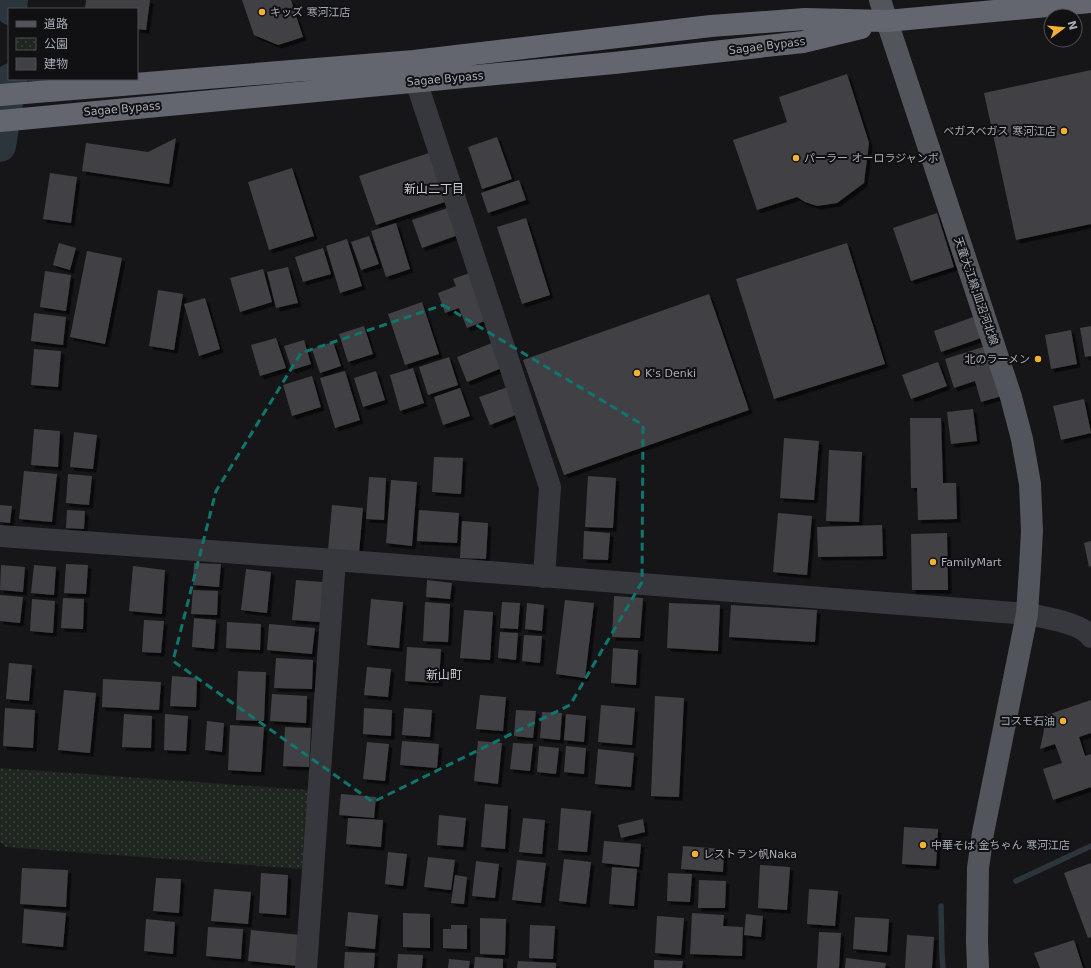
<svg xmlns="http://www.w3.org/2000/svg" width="1091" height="968" font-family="'DejaVu Sans','Noto Sans JP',sans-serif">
  <defs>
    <pattern id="park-dots" width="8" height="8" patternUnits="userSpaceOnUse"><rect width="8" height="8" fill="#1e261f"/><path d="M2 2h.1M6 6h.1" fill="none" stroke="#3c433d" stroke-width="1.8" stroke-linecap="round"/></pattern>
    <filter id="shadow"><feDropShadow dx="3.5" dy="3.5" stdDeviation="0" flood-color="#0009"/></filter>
  </defs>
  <rect width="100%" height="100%" fill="#161618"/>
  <path fill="url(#park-dots)" d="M0 768 308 790 302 869 6 847 0 842Z"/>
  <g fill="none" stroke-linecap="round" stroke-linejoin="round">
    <path stroke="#2c353c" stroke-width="5.5" d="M1016 881 1091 846
      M941 906 942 955 943 968"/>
    <path stroke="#2c353c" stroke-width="32" d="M11 9 12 0
      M0 146 11 79"/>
  </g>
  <path fill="#404145" filter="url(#shadow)" d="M86 0H150L146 30 137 29V9H85Z
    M242 0H291L303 37 278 45 254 35Z
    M1091 70V224L1016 240 984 93Z
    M847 74 869 143 864 183 837 203 817 206 805 202 797 197 757 210 733 140 787 122 779 97Z
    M497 137 512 179 482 189 468 147Z
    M176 138 169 184 82 171 86 143 148 152Z
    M432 152 448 201 376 225 359 176Z
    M292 168 314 236 269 250 248 182Z
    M50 173 77 177 71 223 43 219Z
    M519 180 526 200 488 213 481 193Z
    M451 207 461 234 422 248 412 220Z
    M937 213 954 267 911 281 893 228Z
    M526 218 550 295 522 304 497 227Z
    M396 223 410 269 386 277 371 231Z
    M369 236 379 264 361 270 351 242Z
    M347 239 362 286 340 293 326 246Z
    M59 243 76 248 70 270 53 265Z
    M847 243 885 364 774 399 736 279Z
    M323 248 331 274 303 282 295 257Z
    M87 251 122 258 105 344 70 337Z
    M288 267 298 303 276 308 267 272Z
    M263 269 272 302 240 312 230 278Z
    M45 271 71 275 66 311 40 307Z
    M472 272 490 319 467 328 459 308 445 313 438 293 456 286 453 279Z
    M158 290 183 294 174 350 149 346Z
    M709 294 749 410 564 475 523 360Z
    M205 298 220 349 199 356 184 304Z
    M422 302 439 354 405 365 388 314Z
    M34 313 66 317 63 345 31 341Z
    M976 316 984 337 941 352 934 331Z
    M364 326 373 354 348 362 339 334Z
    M1091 326V356L1085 357 1080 328Z
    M1071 330 1077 364 1051 369 1045 335Z
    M276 338 286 368 260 376 251 345Z
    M304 340 311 364 292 370 284 346Z
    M333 342 341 366 320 373 312 349Z
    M492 343 502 368 467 382 457 357Z
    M986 346 1002 396 981 402 975 381 954 388 945 359Z
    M34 349 61 351 58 387 31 385Z
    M449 357 458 385 428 395 419 367Z
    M938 362 947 386 911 399 902 375Z
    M413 368 424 403 400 411 390 375Z
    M345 371 360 420 335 428 320 378Z
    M376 371 385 400 363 407 354 378Z
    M312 376 321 407 292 416 283 385Z
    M508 387 518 414 490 425 479 397Z
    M460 388 470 416 443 425 434 397Z
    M1084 399 1091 433 1061 440 1053 406Z
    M973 409 977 441 951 444 947 412Z
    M910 418H941L943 483H956L957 519 918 520 917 488H911Z
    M34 429 60 431 58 467 31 465Z
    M74 432 97 435 93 469 70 467Z
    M784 438 819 441 814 500 780 498Z
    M829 450 862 452 859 522 826 521Z
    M434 457 463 458 461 494 432 492Z
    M24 471 57 474 52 522 19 519Z
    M68 474 92 476 89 505 66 503Z
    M588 476 616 478 613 528 585 527Z
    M369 477 386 478 384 520 366 519Z
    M391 480 417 482 412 546 386 543Z
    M0 505 12 506 10 523 0 522Z
    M332 505 363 508 359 553 328 550Z
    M67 510 85 511 84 529 66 528Z
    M419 510 459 513 457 543 417 541Z
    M778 513 812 516 807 575 773 572Z
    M462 521 488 523 486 559 460 558Z
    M882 525 883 556 818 557 817 527Z
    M584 531 610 533 608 560 583 559Z
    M947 533 948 590H912L911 534Z
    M1091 541V566L1089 567 1084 543Z
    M194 563 221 564 219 587 193 585Z
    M66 564 88 565 86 594 64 593Z
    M1 565 25 567 23 592 0 590Z
    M34 565 56 567 54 595 31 593Z
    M133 566 165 570 162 614 129 611Z
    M246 569 271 572 267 613 241 610Z
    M296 580 323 582 320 622 292 620Z
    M427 580 452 583 450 599 426 597Z
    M193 590 218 591 217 615 191 614Z
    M0 595 23 597 20 623 0 621Z
    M614 596 643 598 640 638 612 637Z
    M63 598 84 599 83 629 61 628Z
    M32 599 55 601 53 633 30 631Z
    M371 599 403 602 399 648 367 645Z
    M565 600 594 603 585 678 556 674Z
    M425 602 450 604 448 642 423 641Z
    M502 602 520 603 518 629 500 628Z
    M527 603 544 605 542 631 525 629Z
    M669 603 720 605 718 651 667 648Z
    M731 605 817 610 815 642 729 637Z
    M464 610 493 612 490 660 460 658Z
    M194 618 216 620 214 649 192 647Z
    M144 620 164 621 161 653 142 652Z
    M227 622 261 624 260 650 226 648Z
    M269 624 315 628 312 654 267 650Z
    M500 632 518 633 516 660 498 658Z
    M524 635 542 636 540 663 522 661Z
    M407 647 441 649 439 683 405 681Z
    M613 648 638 650 636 685 611 683Z
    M276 658 313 660 312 689 274 688Z
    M9 663 32 665 29 701 6 699Z
    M367 667 391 669 388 697 364 695Z
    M238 671 266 672 264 721 236 720Z
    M172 676 197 678 196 707 170 706Z
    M103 679 161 682 159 710 102 707Z
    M64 690 96 693 90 753 58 750Z
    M272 694 307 696 306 723 270 721Z
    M480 695 506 697 503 731 476 729Z
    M655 696 684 698 679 797 651 796Z
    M1091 700V733L1079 737 1085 756 1091 754V787L1053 800 1043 769 1062 763 1055 744 1040 749 1047 715Z
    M601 705 635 708 632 745 598 742Z
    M5 708 35 710 33 748 3 746Z
    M364 708 392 710 391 736 363 734Z
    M404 708 432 710 430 737 402 735Z
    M516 710 536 711 533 738 514 736Z
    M542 712 562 713 560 740 540 738Z
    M124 714 152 716 151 748 122 747Z
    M165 714 188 716 186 751 164 750Z
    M566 714 586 716 584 742 564 740Z
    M207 721 224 723 222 752 205 750Z
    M230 725 264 727 261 772 228 770Z
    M285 727 311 728 309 767 283 766Z
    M402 741 439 744 437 768 400 765Z
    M478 741 502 743 498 784 474 781Z
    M367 742 389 744 385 781 363 779Z
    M513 743 533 744 530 771 510 769Z
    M539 746 559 748 556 774 537 772Z
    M566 746 586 748 584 774 564 772Z
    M598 749 634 753 631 787 595 784Z
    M341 794 376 797 374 818 339 815Z
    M485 804 508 806 505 849 481 847Z
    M561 808 591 811 587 852 558 850Z
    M439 815 466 818 463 847 437 845Z
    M348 818 383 820 381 847 346 844Z
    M523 818 545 820 542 854 519 852Z
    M643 819 645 832 621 838 618 825Z
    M904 827 938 829 936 866 902 864Z
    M604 841 641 844 639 867 602 863Z
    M683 846 724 849 723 872 681 869Z
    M388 852 407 854 403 886 385 884Z
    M428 857 455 860 451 890 424 887Z
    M564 859 591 862 586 904 559 901Z
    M517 860 546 863 541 903 512 900Z
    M476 861 499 864 495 898 472 896Z
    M1091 863V937L1088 938 1064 873Z
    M760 865 790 867 787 910 758 908Z
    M612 867 637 869 634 906 609 904Z
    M22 868 68 870 66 907 20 904Z
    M261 873 288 875 286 915 259 913Z
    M668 873 692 874 690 902 667 901Z
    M455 875 467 877 464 904 451 903Z
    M156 878 181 879 179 913 153 911Z
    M699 880 726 881 725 908H698Z
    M214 889 251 892 248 924 211 921Z
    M809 889 838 891 835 926 807 924Z
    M24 909 66 913 63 947 22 943Z
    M348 912 378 915 375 949 345 946Z
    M403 913 430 914V948L403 947Z
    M692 913 724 915 723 926 743 927 742 956 690 954Z
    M746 914 763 916 761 937 744 935Z
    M657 916 684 918 681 955 655 953Z
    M855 917 889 919 887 952 853 949Z
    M480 918 506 919 505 955 480 954Z
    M146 919 175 922 173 954 144 951Z
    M451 925H467V949L443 948V929H451Z
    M530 925 555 926 553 959 529 958Z
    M208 927 243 929 241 959 206 956Z
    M251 930 301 935 298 966 248 961Z
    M819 932 841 933 839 968H817Z
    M907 935 934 937 932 968H905Z
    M1074 940 1083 968H1040L1034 953Z
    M345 952 375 953 374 968H344Z
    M398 954 423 955 422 968H397Z
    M475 957 503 959V968H474Z
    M846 958 886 963 885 968H845Z
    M449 959 470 961 469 968H448Z
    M654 960 683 961 682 968H654Z
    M518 961 556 963V968H517Z"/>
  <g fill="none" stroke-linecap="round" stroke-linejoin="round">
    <path stroke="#37383d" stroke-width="22" d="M416 81 550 487 544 577
      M0 536 335 560 1027 614C1042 617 1083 623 1091 637
      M306 968 335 560"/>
    <path stroke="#53555c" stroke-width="22" d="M880 0 1011 397 1022 439 1030 484 1032 531 1030 568 1027 614 983 833 978 868 977 941 978 968"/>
    <path stroke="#63666e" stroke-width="22" d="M0 95 414 61 711 26 805 19 887 21 1091 2
      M0 121 614 63 803 42 861 28"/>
  </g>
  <path fill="none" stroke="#0f766e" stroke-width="3" stroke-dasharray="8 5" stroke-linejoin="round" d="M443 305 643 425 642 582 570 705 373 802 173 661 216 491 301 353Z"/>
  <g fill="#f2b134" stroke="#111113" stroke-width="1.5">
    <circle cx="262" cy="12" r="4"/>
    <circle cx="1064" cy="131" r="4"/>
    <circle cx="796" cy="158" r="4"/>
    <circle cx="1038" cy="359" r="4"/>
    <circle cx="637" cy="373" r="4"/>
    <circle cx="933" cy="562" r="4"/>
    <circle cx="1063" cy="721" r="4"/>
    <circle cx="923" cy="845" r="4"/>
    <circle cx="695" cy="854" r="4"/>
  </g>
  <g text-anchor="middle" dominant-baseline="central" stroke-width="4" stroke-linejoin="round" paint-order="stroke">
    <g font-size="11" fill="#a8adb8" stroke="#111113" text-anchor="start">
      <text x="270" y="12">キッズ 寒河江店</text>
      <text x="1056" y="131" text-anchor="end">ベガスベガス 寒河江店</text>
      <text x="804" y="158">パーラー オーロラジャンボ</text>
      <text x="1030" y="359" text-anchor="end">北のラーメン</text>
      <text x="645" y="373">K's Denki</text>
      <text x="941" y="562">FamilyMart</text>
      <text x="1055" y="721" text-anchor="end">コスモ石油</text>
      <text x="931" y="845">中華そば 金ちゃん 寒河江店</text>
      <text x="703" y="854">レストラン帆Naka</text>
    </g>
    <g font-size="11" fill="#a8adb8" stroke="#111113">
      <text transform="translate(767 46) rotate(-7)">Sagae Bypass</text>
      <text transform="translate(445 79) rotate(-5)">Sagae Bypass</text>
      <text transform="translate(122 109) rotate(-5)">Sagae Bypass</text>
      <text transform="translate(976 291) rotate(71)">天童大江線;皿沼河北線</text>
    </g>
    <g font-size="12" fill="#c9ccd4" stroke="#111113">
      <text x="434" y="189">新山二丁目</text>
      <text x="444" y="675">新山町</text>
    </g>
  </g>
  <rect x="8" y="8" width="130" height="72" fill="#111113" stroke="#4d4f55"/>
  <rect x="16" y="21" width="20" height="6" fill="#53555c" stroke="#4d4f55"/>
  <text x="44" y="28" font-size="12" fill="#a8adb8">道路</text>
  <rect x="16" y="38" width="20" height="12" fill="url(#park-dots)" stroke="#4d4f55"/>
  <text x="44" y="48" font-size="12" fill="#a8adb8">公園</text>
  <rect x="16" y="58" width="20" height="12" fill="#404145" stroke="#4d4f55"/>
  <text x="44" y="68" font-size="12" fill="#a8adb8">建物</text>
  <g transform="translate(1063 28) rotate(74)"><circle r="19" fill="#111113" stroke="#4d4f55"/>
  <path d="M0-3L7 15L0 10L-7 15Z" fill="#f2b134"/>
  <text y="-6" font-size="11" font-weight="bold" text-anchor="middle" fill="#a8adb8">N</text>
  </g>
</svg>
